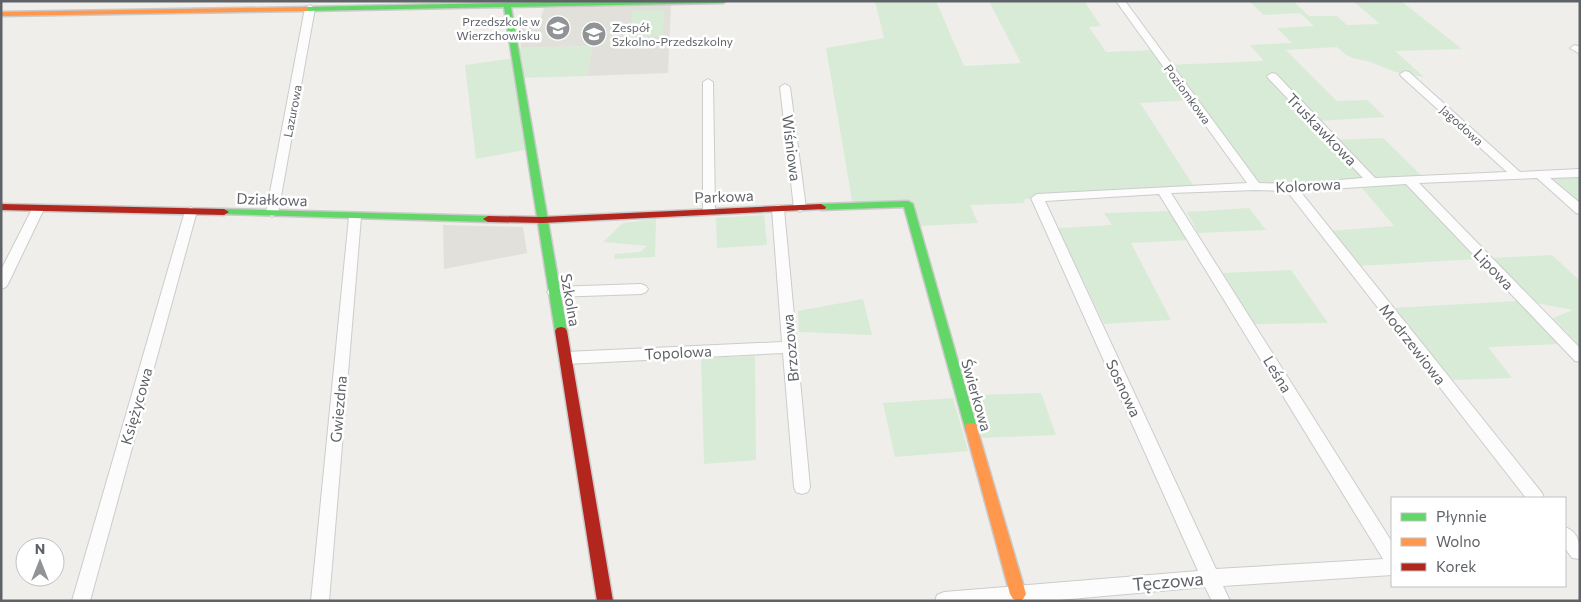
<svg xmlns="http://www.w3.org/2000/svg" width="1581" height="602" font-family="Commissioner,sans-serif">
  <rect width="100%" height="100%" fill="#efeeea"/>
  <path fill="#e2e0da" d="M671 5 668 73 587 76 592 46 521 48 518 22 540 20 544 8Z
    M443 225 523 227 527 253 444 269Z"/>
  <path fill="#d8ebd6" d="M875 1H936L964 66 1021 63 989 1H1084L1101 26 1089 27 1106 52 1156 50 1167 65 1264 61 1250 45 1292 43 1277 28 1314 26 1300 13 1264 15 1249 1H1293L1309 16H1337L1347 25 1380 24 1353 1H1401L1462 49 1395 51 1424 77 1395 72 1371 62 1353 58 1346 55 1337 47 1286 50 1337 101 1367 100 1385 117 1315 121 1333 140 1383 138 1425 179 1410 180 1479 259 1358 266 1329 231 1394 226 1357 182 1255 186 1192 100 1140 103 1195 188 1025 199 1024 203 970 205 978 223 920 226 915 204 853 206 826 48 884 38Z
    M664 10 663 36 630 37 632 11Z
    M592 46 587 76 519 78 530 149 476 159 465 65 515 58 514 48Z
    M1580 173V210L1540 175Z
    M1249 208 1266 230 1198 233 1187 212Z
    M1171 211 1190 240 1131 243 1171 320 1104 324 1058 228 1112 225 1104 213Z
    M764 215 767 245 717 248 716 218Z
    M656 219 655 257 614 259 615 254 640 252 647 246 603 242 623 223Z
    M1552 255 1580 281V346L1553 318 1573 310 1536 303 1491 258Z
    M1291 270 1328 323 1254 324 1223 273Z
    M863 299 872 335 799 332 798 311Z
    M1518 301 1559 344 1488 347 1512 378 1453 380 1392 308Z
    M755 356 756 460 704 464 701 358Z
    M1041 393 1056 435 982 438 973 395Z
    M953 398 968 451 895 457 883 403Z"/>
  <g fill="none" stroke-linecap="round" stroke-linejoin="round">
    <defs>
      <path id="street" d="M1116 1H1125L1259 183 1291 184 1363 178 1268 78 1267 76 1272 73 1276 74 1375 178 1507 172 1401 76 1400 74 1405 71 1409 72 1520 172 1580 169V177L1550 178 1580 203V214L1576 213 1537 178 1419 183 1580 348V362L1575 361 1406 184 1300 191 1542 493 1544 498H1526L1287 191 1255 190 1171 193 1392 542V575L1223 586 1230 601H1212L1205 587 1048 601H935L937 595 944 592 1198 571 1031 198 1037 194 1247 183ZM1159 194 1383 559 1216 569 1045 201Z
        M310 5 315 8 278 213 272 217 266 213 305 8Z
        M1575 45 1580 47V54L1570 48Z
        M708 79 713 82 715 211 709 215 703 211V82Z
        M785 84 790 87 806 208 800 212 794 208 780 87Z
        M38 205 44 209 8 284 6 287 1 289V270L32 209Z
        M778 205 784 209 810 487 808 492 802 494 796 492 794 487 783 353 566 364 561 362 559 358 561 354 566 352 782 342 772 209Z
        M191 207 197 211 90 601H72L185 211Z
        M355 213 361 217 329 601H311L349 217Z
        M641 284 646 286 648 289 646 292 641 294 554 297 549 295 547 292 549 289 554 287Z
        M1565 527C1580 533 1580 545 1580 559L1572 558 1565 548Z"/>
      <path id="fast" d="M595 1H726L723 3 511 7 567 331 565 334H557L555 331 504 7 305 11 301 9 305 7Z
        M908 201 913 204 977 428 976 432 971 433 966 432 965 428 904 207 821 210 816 207 821 204Z
        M224 209 488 216 493 219 488 222 220 214 219 212 220 210Z"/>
      <path id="slow" d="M308 7V11H305L1 16V12Z
        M971 423 976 424 977 428 1026 594 1023 599 1019 601 1013 599 1010 594 965 428 966 424Z"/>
      <path id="jam" d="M1 204 224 209 229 212 224 215 1 210Z
        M821 204 826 207 825 209 542 223 488 222 483 219 488 216 542 217Z
        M561 327 565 328 567 331 613 601H597L555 331 557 328Z"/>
    </defs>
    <use href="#street" stroke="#cbcccc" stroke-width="2"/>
    <use href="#fast" stroke="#cacacb" stroke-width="3"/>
    <use href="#slow" stroke="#cacacb" stroke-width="3"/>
    <use href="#jam" stroke="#cacacb" stroke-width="3"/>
    <use href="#street" fill="#fdfcfc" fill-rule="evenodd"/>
    <use href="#fast" fill="#63d668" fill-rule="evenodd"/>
    <use href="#slow" fill="#ff974d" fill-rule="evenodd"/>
    <use href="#jam" fill="#b3261e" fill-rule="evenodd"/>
  </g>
  <defs>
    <symbol id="school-disc" viewBox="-11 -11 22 22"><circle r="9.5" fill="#919496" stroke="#fff"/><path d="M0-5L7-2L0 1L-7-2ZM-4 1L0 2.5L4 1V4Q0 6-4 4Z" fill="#fff"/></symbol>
  </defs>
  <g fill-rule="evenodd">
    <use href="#school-disc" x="544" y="14" width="28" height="28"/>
    <use href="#school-disc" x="580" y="20" width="28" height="28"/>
  </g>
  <g text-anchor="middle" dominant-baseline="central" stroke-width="5" stroke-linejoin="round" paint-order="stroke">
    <g font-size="12" fill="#5f6368" stroke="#fff" text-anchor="end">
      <text x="540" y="21">Przedszkole w<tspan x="540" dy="14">Wierzchowisku</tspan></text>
      <text x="612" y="27" text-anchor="start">Zespół<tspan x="612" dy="14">Szkolno-Przedszkolny</tspan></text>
    </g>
    <g font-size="12" fill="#5f6368" stroke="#fff">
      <text transform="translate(1188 94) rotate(54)">Poziomkowa</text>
      <text transform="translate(292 111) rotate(-79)">Lazurowa</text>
      <text transform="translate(1462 125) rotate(42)">Jagodowa</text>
    </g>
    <g font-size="15" fill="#5f6368" stroke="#fff">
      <text transform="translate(1322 129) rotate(46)">Truskawkowa</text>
      <text transform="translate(792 148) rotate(83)">Wiśniowa</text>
      <text transform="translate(1308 185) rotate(-3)">Kolorowa</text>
      <text transform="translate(724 196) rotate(-2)">Parkowa</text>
      <text transform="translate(272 199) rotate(2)">Działkowa</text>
      <text transform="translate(1494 269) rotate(46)">Lipowa</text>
      <text transform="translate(571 300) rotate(80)">Szkolna</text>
      <text transform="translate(1413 344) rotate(52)">Modrzewiowa</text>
      <text transform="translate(790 348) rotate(-95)">Brzozowa</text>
      <text transform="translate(678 352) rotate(-3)">Topolowa</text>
      <text transform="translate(1278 374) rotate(58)">Leśna</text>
      <text transform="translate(1124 388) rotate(65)">Sosnowa</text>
      <text transform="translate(977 395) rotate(74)">Świerkowa</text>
      <text transform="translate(136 406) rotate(-74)">Księżycowa</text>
      <text transform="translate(338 409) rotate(-85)">Gwiezdna</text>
    </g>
    <g font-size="18" fill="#5f6368" stroke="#fff">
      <text transform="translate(1168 581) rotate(-5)">Tęczowa</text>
    </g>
  </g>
  <rect width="1581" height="602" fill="none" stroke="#5f6368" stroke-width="5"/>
  <rect x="1391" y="497" width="175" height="90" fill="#ffffff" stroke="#bfc1c3"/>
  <rect x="1401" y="513" width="25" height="8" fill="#63d668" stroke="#bfc1c3"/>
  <text x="1436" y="522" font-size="15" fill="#5f6368">Płynnie</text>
  <rect x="1401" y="538" width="25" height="8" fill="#ff974d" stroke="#bfc1c3"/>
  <text x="1436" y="547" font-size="15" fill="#5f6368">Wolno</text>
  <rect x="1401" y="563" width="25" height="8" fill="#b3261e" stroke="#bfc1c3"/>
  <text x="1436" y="572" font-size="15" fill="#5f6368">Korek</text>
  <g transform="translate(40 562)"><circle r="24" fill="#ffffff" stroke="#bfc1c3"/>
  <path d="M0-4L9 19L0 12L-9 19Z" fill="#919496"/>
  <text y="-8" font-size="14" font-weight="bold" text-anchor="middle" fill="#5f6368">N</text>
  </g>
</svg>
